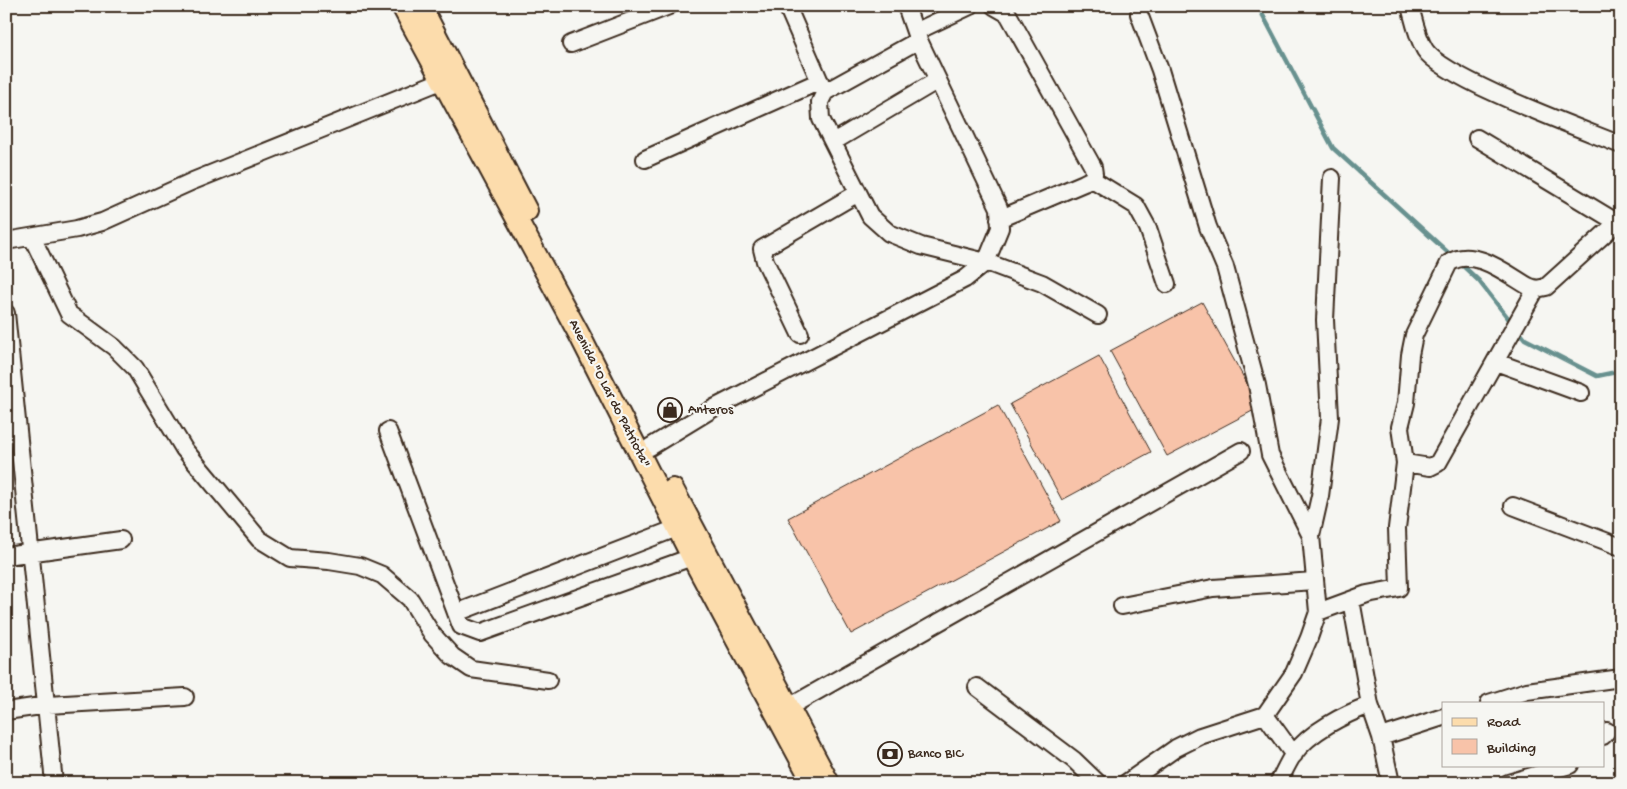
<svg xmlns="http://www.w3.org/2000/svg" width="1627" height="789" font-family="'Gochi Hand',sans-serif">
  <rect width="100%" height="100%" fill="#f6f6f2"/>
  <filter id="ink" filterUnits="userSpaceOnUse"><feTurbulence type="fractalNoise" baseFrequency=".02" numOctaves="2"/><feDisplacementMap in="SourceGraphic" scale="10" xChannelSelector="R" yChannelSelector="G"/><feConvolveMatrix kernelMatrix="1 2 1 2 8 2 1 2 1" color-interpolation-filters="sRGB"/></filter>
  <g filter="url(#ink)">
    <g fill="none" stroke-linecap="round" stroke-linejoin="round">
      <path stroke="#67918f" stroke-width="4.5" d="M1258 6 1333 148 1454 258
        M1460 263 1479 281 1512 323
        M1517 329 1525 339 1597 376 1621 371"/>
    </g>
    <path fill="#f8c3a9" stroke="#3b2a1e" d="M1202 302 1260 407 1167 456 1110 351Z
      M1099 356 1151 452 1062 500 1010 404Z
      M998 405 1061 521 851 634 788 518Z"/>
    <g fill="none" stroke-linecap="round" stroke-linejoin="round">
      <defs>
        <path id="minor" d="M787 6 824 91
          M994 6 1008 14 1093 167 1094 174 1092 179 1084 183 999 219
          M1410 6C1414 21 1417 37 1425 50 1444 79 1582 129 1621 145
          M1139 14 1160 70 1208 227 1225 267 1257 385 1270 455 1311 536
          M915 32 970 6
          M919 40 825 92 820 102 821 119 870 216 889 233 921 246 986 262 1042 283 1098 315
          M571 44 669 6
          M1477 138 1618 223
          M833 142 938 80
          M645 159 820 81
          M1092 179 1136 206 1148 228 1167 284
          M32 237 69 314 114 347 135 368 184 449 259 539 290 558 329 561 360 566 382 575 410 599 432 634 452 656 471 669 548 680
          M6 241 77 229 102 222 193 181 441 81
          M6 313 54 783
          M800 334 765 261 762 249 858 193
          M1496 362 1581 393
          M388 431 461 626 480 633 692 557
          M650 447 714 408 965 279 986 262 1000 228 999 208 915 32 906 6
          M1405 463 1430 467 1438 463 1536 289
          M1513 506 1621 547
          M6 556 121 540
          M1351 600 1370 705 1381 737 1391 783
          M1122 606 1213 588 1314 581
          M1318 612 1367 594 1399 588 1397 528 1405 463 1400 427 1406 403 1410 355 1414 335 1449 263C1473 246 1507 274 1528 286L1536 289 1546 287 1621 219
          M456 613 677 528
          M977 687 1074 760 1098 783
          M1489 703 1527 691 1621 678
          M789 707 1241 451
          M6 711 48 705 185 697
          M1265 715 1294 755
          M1603 736 1607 731
          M1381 737 1443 717
          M1126 783 1176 748 1200 736 1265 715 1294 673 1309 638 1318 612 1311 536 1320 496 1330 418 1325 320 1332 178
          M1278 783C1283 774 1287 764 1293 755 1309 732 1345 714 1370 705
          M1508 783 1570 765"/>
        <path id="major" d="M402 6 580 336 692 557 813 783
          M421 6 527 211
          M673 489 829 783"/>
      </defs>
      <use href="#minor" stroke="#3b2a1e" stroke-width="20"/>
      <use href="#major" stroke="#3b2a1e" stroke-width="24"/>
      <use href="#minor" stroke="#f6f6f2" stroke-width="16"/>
      <use href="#major" stroke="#fcdcac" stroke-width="20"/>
    </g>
  </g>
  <defs>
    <symbol id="shop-ring" viewBox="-11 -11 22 22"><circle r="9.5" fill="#f6f6f2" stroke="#3b2a1e" stroke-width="1.5"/><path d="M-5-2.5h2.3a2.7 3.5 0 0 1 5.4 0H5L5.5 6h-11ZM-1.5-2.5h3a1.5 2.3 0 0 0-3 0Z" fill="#3b2a1e"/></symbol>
    <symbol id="bank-ring" viewBox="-11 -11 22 22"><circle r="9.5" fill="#f6f6f2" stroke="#3b2a1e" stroke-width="1.5"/><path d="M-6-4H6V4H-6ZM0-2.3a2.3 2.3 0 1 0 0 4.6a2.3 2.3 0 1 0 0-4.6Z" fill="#3b2a1e"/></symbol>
  </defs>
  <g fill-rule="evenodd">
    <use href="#shop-ring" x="656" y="396" width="28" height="28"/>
    <use href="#bank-ring" x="876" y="740" width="28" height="28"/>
  </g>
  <g text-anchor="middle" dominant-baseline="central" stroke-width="4.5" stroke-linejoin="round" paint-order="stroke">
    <g font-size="14" fill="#3b2a1e" stroke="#f6f6f2">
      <text transform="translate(609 394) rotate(63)">Avenida "O Lar do Patriota"</text>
    </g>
    <g font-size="14" fill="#3b2a1e" stroke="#f6f6f2" text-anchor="start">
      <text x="688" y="410">Anteros</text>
      <text x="908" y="754">Banco BIC</text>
    </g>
  </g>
  <rect width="1627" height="789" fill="none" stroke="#f6f6f2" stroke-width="25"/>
  <rect x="12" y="12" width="1602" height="764" fill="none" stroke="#3b2a1e" stroke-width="2" filter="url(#ink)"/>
  <rect x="1442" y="702" width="162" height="65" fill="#f6f6f2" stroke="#aba49d"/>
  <rect x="1452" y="718" width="25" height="8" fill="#fcdcac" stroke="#aba49d"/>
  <text x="1487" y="726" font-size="15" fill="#3b2a1e">Road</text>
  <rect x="1452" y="739" width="25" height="15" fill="#f8c3a9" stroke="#aba49d"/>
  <text x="1487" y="752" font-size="15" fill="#3b2a1e">Building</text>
</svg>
